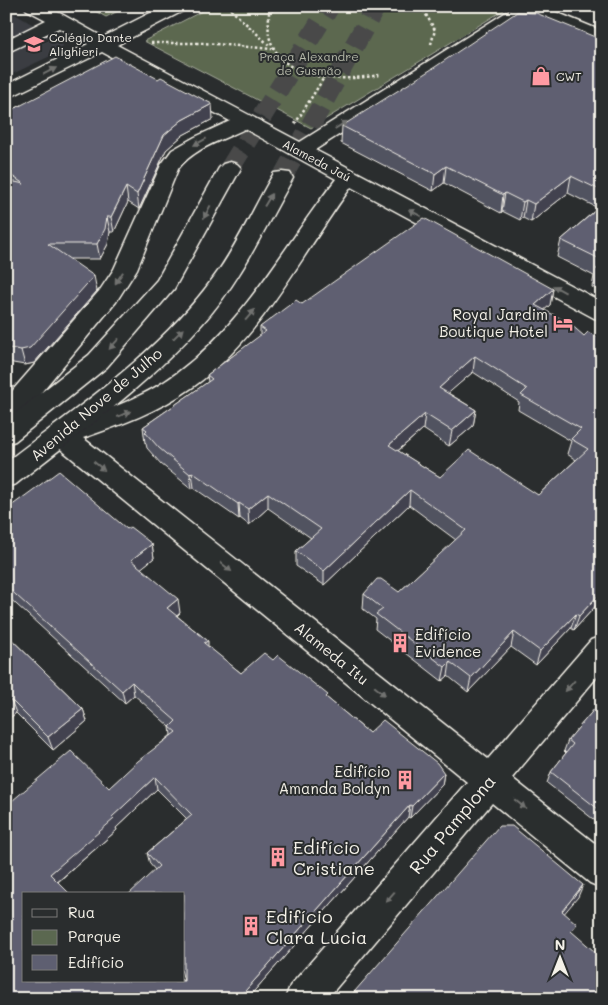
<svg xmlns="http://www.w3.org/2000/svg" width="608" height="1005" font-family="Mali,sans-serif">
  <rect width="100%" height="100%" fill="#2a2d2e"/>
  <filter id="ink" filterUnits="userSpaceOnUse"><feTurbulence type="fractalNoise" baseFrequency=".02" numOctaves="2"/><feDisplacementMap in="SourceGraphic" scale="10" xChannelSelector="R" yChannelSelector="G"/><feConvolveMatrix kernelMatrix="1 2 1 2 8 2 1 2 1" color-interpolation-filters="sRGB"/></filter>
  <g filter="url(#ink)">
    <path fill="#3a3c42" d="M6 9 61 41 63 46 59 52 6 77Z"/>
    <path fill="#5b6850" stroke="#a8ac9c" d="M86 6H128L106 17Z
      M212 6H495L504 10 311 128 144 41Z"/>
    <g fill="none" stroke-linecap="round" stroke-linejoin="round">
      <path stroke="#484a4a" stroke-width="20" stroke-dasharray="20 10" stroke-linecap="butt" d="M230 168 330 6
        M282 178 376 6"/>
      <defs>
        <path id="minor" d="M24 6H47L103 37 164 6H188L185 10 117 45 300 142 516 6H541L602 31V44L529 14 315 150 602 302V320L594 318 351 187C303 252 261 339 193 387 159 411 121 425 83 438L488 759 591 640 602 636V671L512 778 602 849V888L590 883 492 803 327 999H285L290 986 467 782 52 442 48 435 52 428C95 414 140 401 177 373 245 323 285 244 336 179L245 129C222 140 194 148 178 169L137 269 116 302 29 407 15 420 6 422V398L100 290 114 269 161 165 172 150 195 137 230 121 102 52 6 99V85L88 44 59 28 6 53V40L46 20 27 10Z"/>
        <path id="major" d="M230 162 237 164 241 168 174 289 107 367 15 441 6 444V420L89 355 157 280 219 168 223 164Z
          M282 172 290 173 293 178C265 227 241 281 203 323 148 385 80 433 16 484L6 487V462C79 406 159 353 214 277 235 249 253 209 271 178L274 173Z"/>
      </defs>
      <use href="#minor" stroke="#f4f1e8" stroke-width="3"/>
      <use href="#major" stroke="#f4f1e8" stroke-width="3"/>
      <path stroke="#f4f1e8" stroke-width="2.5" stroke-dasharray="2.5 2.5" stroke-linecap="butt" d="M227 6 269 45
        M277 6 269 13C269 20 268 29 269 36 282 84 342 81 380 75
        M421 6 435 30 431 44
        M151 43H204L272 49
        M295 124 323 79"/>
      <use href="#minor" fill="#2a2d2e" fill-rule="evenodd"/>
      <use href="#major" fill="#2a2d2e" fill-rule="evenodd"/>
    </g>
    <path fill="#515261" stroke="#f4f1e8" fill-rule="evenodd" d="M585 6H602V12L597 11Z
      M602 38V292L592 287 594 276 557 257 561 240 598 208 568 193 531 222 523 218 520 220 502 211 501 213 444 183 433 191 341 143 342 126Z
      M6 113 213 119 183 135 166 150 139 209 128 202 114 232H110L108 244 100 259H70L97 291 34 363 25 365 13 363 6 358Z
      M553 289 550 305 544 310 584 336 602 340V602L600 601 574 630 571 628 536 665 511 647 468 692 448 676 442 681 375 629 376 619 363 609 364 594 399 592 456 540 409 505 324 585 296 566V551L311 538 268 508 249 525 240 518 239 519 194 488 192 489 161 464 147 448 146 444 145 443 143 427 208 382 207 375 260 336V327L302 304ZM473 372 519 402 518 410 571 441 567 454 576 460 538 495 440 477 398 451 423 429 449 446 473 426 476 410 448 393Z
      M6 508 127 529 152 544 154 558 141 568 180 613 177 616 208 641V647L241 673 273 660 327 698 369 733 444 773 442 785 410 818 408 817 247 999H6V806L109 788 171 735 170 727 140 700 134 695 125 703 6 595ZM157 789 187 819 147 853 150 864 155 870 184 981 24 894 58 882 117 830 116 828Z
      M6 634 83 709 87 721 53 750 16 713 6 721Z
      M602 700V826L547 783 551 772 566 753 564 751 568 740Z"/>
    <path fill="#42424f" stroke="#f4f1e8" d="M212 104 213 119 183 135 166 150 139 209 137 194 164 135 182 120Z
      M446 166 444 183 433 191 435 174Z
      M571 176 568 193 531 222 534 204Z
      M126 187 128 202 114 232 111 217Z
      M505 193 502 211 501 213 503 195Z
      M526 200 523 218 520 220 523 202Z
      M107 217 110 232 108 244 100 259 97 244Z
      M94 276 97 291 34 363 25 365 21 350Z
      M553 289 550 305 532 321 535 305Z
      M475 356 473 372 437 403 439 388Z
      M476 410 473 426 449 446 452 431Z
      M425 414 423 429 387 460 389 445Z
      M192 472 194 488 192 489 190 474Z
      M410 490 409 505 324 585V571Z
      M268 493V508L249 525 248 509Z
      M239 503 240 518 239 519 238 504Z
      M152 544 154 558 134 574 131 560Z
      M602 591V597L600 601 574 630 579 616Z
      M178 599 180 613 170 622 167 608Z
      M576 614 571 628 536 665 540 651Z
      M514 632 511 647 468 692 471 678Z
      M450 662 448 676 442 681 445 667Z
      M132 682 134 695 125 703 122 691Z
      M11 700 16 713 6 721V704Z
      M83 709 87 721 53 750 48 737Z
      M444 773 442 785 410 818 412 806Z
      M155 777 157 789 116 828 117 830 55 884 50 874Z
      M410 805 408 817 247 999H238Z
      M583 885 578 897 557 922 562 911Z"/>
    <path fill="#5e5f71" stroke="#f4f1e8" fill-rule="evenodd" d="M517 12 536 13 600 39 602 38V191L571 176 534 204 526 200 523 202 505 193 503 195 446 166 435 174 342 126 435 67Z
      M115 56 158 79 161 77 212 104 182 120 164 135 137 194 126 187 111 217H107L105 229 97 244H48L94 276 30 348 21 350 9 348 6 346V180L24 184 6 172V113Z
      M602 205V260L561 240Z
      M424 218 553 289 535 305 569 323 584 336 588 332 602 340V591L579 616 576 614 540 651 514 632 471 678 450 662 445 667 376 614 383 609 364 594 377 579H381L399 592 466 530 410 490 324 571 296 551 321 529 268 493 248 509 239 503 238 504 192 472 190 474 159 448 145 432 147 430 143 427 212 379 207 375 266 331 260 327 296 300 302 304ZM475 356 527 389 521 395 581 429 571 439 588 449 538 495 469 450 440 477 389 445 425 414 452 431 476 410 439 388Z
      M602 264V272L596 269Z
      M59 471 127 529 130 527 152 544 131 560 178 599 167 608 208 641 204 643 241 673 264 653 273 660 278 655 328 695 326 697 369 733 383 720 437 763 444 773 412 806 410 805 238 999H6V806L71 751 109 788 138 761 176 732 170 727 176 721 137 687 132 682 122 691 6 586V508L7 509ZM155 777 192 815 147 853 159 866 129 894H184V981H24V894H70L50 874 114 819 112 817Z
      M6 634 83 709 48 737 11 700 6 704Z
      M602 700V812L551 772 573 744 568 740Z
      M499 826H512L583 885 562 911 577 924 571 931 602 958V999H348Z"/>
    <defs><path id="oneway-solid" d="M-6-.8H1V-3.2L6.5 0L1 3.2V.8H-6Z" transform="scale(1.25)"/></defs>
    <g fill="#71726f">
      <use href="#oneway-solid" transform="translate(50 71) rotate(-27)"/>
      <use href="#oneway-solid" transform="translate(341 125) rotate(-32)"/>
      <use href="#oneway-solid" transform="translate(200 142) rotate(152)"/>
      <use href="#oneway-solid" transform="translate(268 200) rotate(-59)"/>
      <use href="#oneway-solid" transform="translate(207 212) rotate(118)"/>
      <use href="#oneway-solid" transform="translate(415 213) rotate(-152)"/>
      <use href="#oneway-solid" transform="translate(119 278) rotate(123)"/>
      <use href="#oneway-solid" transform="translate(559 289) rotate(-152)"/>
      <use href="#oneway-solid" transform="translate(250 315) rotate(-49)"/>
      <use href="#oneway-solid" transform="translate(178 334) rotate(-45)"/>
      <use href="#oneway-solid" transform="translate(114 344) rotate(132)"/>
      <use href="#oneway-solid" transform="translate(124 414) rotate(-24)"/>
      <use href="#oneway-solid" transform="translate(99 466) rotate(39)"/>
      <use href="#oneway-solid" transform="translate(226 567) rotate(39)"/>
      <use href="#oneway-solid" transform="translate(570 686) rotate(131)"/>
      <use href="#oneway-solid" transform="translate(380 691) rotate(39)"/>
      <use href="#oneway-solid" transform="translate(520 804) rotate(39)"/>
      <use href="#oneway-solid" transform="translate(390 897) rotate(131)"/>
    </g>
  </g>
  <defs>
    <symbol id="school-bare" viewBox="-9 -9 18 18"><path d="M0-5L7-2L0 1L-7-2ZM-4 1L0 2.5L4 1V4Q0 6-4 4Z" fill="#ff9aa2" stroke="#2a2d2e" stroke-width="2.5" paint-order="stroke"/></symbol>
    <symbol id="shop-bare" viewBox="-9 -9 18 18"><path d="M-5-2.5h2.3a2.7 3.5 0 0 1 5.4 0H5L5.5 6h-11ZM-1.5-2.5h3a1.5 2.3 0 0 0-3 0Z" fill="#ff9aa2" stroke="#2a2d2e" stroke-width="2.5" paint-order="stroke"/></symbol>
    <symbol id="hotel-bare" viewBox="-9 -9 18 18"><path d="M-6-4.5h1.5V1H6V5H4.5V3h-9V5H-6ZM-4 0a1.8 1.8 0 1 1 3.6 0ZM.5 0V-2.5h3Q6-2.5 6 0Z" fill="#ff9aa2" stroke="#2a2d2e" stroke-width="2.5" paint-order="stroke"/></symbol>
    <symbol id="building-bare" viewBox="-9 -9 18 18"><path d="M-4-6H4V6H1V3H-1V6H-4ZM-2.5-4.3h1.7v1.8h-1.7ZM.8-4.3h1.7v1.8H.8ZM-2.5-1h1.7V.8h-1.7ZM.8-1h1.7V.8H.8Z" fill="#ff9aa2" stroke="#2a2d2e" stroke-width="2.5" paint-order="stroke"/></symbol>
  </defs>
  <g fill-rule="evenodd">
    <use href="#school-bare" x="20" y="30" width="28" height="28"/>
    <use href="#shop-bare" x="527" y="62" width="28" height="28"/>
    <use href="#hotel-bare" x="549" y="309" width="28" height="28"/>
    <use href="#building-bare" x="386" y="629" width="28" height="28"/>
    <use href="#building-bare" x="391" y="766" width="28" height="28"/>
    <use href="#building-bare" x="264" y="843" width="28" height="28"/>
    <use href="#building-bare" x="237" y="912" width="28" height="28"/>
  </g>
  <g text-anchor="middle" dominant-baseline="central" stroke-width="4" stroke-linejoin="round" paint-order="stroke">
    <g font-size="12" fill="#f4f1e8" stroke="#2a2d2e" text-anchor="start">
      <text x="49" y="37">Colégio Dante<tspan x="49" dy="14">Alighieri</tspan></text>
      <text x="556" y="76">CWT</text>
    </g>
    <g font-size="12" fill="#b7baab" stroke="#2a2d2e">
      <text x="309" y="56">Praça Alexandre<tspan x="309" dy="14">de Gusmão</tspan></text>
    </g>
    <g font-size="12" fill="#f4f1e8" stroke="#2a2d2e">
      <text transform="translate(317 160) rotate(28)">Alameda Jaú</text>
    </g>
    <g font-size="15" fill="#f4f1e8" stroke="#2a2d2e" text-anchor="end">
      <text x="548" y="314">Royal Jardim<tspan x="548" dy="17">Boutique Hotel</tspan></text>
      <text x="415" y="634" text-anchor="start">Edifício<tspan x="415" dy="17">Evidence</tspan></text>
      <text x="390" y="771">Edifício<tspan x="390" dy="17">Amanda Boldyn</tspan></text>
    </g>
    <g font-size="15" fill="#f4f1e8" stroke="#2a2d2e">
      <text transform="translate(96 404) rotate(-40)">Avenida Nove de Julho</text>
      <text transform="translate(332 653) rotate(39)">Alameda Itu</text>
    </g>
    <g font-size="18" fill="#f4f1e8" stroke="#2a2d2e">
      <text transform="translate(452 824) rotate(-50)">Rua Pamplona</text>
    </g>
    <g font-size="18" fill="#f4f1e8" stroke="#2a2d2e" text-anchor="start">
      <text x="293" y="847">Edifício<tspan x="293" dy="21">Cristiane</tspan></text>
      <text x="266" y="916">Edifício<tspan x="266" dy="21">Clara Lucia</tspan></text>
    </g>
  </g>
  <rect width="608" height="1005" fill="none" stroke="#2a2d2e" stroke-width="25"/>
  <rect x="12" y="12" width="583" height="980" fill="none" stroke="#f4f1e8" stroke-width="2" filter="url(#ink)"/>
  <rect x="22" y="892" width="162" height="90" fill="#2a2d2e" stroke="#7b7b78"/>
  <rect x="32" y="909" width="25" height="8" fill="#2a2d2e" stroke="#7b7b78"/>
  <text x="68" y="918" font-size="15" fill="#f4f1e8">Rua</text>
  <rect x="32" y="930" width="25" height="15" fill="#5b6850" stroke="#7b7b78"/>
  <text x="68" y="942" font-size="15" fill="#f4f1e8">Parque</text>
  <rect x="32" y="955" width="25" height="15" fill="#5e5f71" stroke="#7b7b78"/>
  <text x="68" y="968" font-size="15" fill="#f4f1e8">Edifício</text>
  <g transform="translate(560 958)" stroke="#2a2d2e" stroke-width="4" paint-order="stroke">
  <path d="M0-4L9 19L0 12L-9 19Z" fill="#f4f1e8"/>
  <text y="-8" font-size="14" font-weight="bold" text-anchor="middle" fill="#f4f1e8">N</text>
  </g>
</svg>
